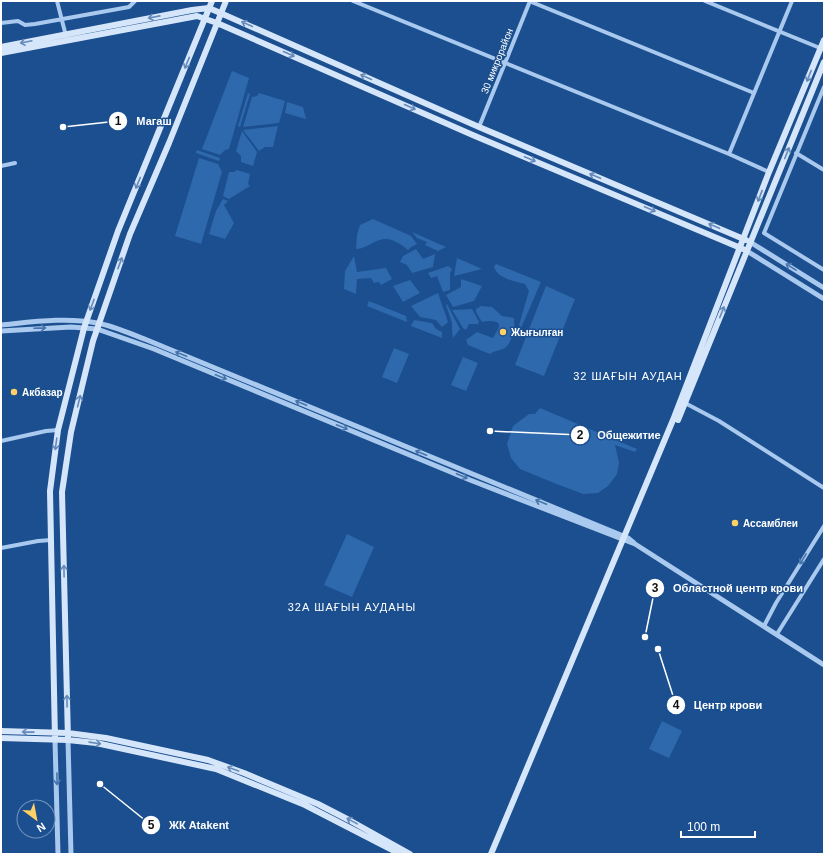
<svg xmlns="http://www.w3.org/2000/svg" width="825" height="855" font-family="Helvetica,sans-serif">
  <rect width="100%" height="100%" fill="#1b4f8f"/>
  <path fill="#2e69ad" d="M232 71 249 78 229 149 225 150 220 155 202 149Z
    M248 93 250 94 240 127 238 126Z
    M259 93 285 101 279 123 243 127 252 97 257 96Z
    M287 102 303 107 306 119 285 113Z
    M278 126 273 147H265L259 151 243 130Z
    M242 131 257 152 253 166 241 162V156L236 151Z
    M197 150 220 158 219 161 196 153Z
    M199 158 218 164 222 172 201 244 175 236Z
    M237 170 250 174 248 184 250 186 229 199 223 196 229 172H234Z
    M223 199 228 201 224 205 234 223 225 239 209 234 216 211Z
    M373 219 411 236 417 244 411 247 408 250C394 239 386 235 371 244 366 246 362 249 356 249L357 235 360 225Z
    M412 232 446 247 438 251 425 245 427 242 417 238Z
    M416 249 423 259 435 254 433 267 412 273 407 265 400 262 403 256Z
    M354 256 357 272 386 268 392 279 381 285 379 282 374 283 371 278 357 279 356 294 344 289 345 271Z
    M457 258 482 269 454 276Z
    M496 264 541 282 521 328 519 325 529 291 525 284C515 281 498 279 494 267Z
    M448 266 452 269 450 273V290L443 292 437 276 431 278 428 273Z
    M461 279 482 286 474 301 453 307 446 295 461 287Z
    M410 280 420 293 403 302 393 286Z
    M546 286 575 299 544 376 515 365Z
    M438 293 448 322 442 327 436 320 420 317 411 306Z
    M369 301 406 316 407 322 367 306Z
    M447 304 460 329 453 338 452 331V323L446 305Z
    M481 306 492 307 502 316 514 318C515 328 513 341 505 348 501 350 494 351 490 354L468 345 466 340 477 332 493 338 499 327V324C494 320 489 321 482 322L476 312V309Z
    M472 309 479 322 478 324H469L466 330 463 328 452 310Z
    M414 320 432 323 436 329 442 332V338L411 326Z
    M394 348 409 354 397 383 382 377Z
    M463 357 478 363 466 391 451 385Z
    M540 408 637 449 635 452 615 445 619 463 617 474 608 486 598 493 583 494 554 483 520 469 511 458 507 444 513 426 529 414H535Z
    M347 534 374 547 352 597 324 585Z
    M662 721 682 731 669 758 649 749Z"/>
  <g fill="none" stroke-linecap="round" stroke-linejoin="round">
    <path stroke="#a9c9ee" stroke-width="4" d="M57 1 66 36
      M353 1 729 154 769 172
      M529 1 754 93
      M705 1 820 48
      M1 23 18 21 25 25 35 24 129 7 135 1
      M824 87 764 233 824 270
      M479 127 505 63 530 1
      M796 153 824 170
      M729 154 792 1
      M1 166 15 163
      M685 403 719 421 824 488
      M1 441 46 431 58 430
      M1 548 38 541 51 540
      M764 626 776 603 824 526
      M777 634 824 559"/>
    <path stroke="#a9c9ee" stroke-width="5" d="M750 242 824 288
      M747 251 824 299
      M1 325C32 322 66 317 97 323 114 326 131 334 147 340L616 533 628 538 634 543
      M1 331 71 327 97 329 154 349 470 480 635 544 824 665
      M55 740 58 854
      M68 740 71 854"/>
    <path stroke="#d6e6fa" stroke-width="6" d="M1 47 192 10 209 8 479 127 746 240
      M1 53 197 16 217 23 475 136 743 249
      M678 420 824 62
      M1 731 68 733 106 738 208 760 244 773 318 804 349 820 410 854
      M1 738 68 740 96 743 216 769 305 805 400 854
      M55 740 50 491 58 430 84 328 118 231 212 1
      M68 740 62 492 71 432 93 341 130 234 169 143 226 1
      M491 854 673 420 769 172 824 40"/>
  </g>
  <defs><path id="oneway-shaft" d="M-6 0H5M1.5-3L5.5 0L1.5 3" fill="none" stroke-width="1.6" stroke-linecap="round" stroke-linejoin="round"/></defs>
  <g stroke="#668bba">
    <use href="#oneway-shaft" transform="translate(154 17) rotate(169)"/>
    <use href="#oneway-shaft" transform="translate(247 24) rotate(-156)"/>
    <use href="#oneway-shaft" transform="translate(26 42) rotate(168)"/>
    <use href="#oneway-shaft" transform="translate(289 54) rotate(24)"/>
    <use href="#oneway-shaft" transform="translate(187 63) rotate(112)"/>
    <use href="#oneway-shaft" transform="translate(809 76) rotate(112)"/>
    <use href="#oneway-shaft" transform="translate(366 77) rotate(-156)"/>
    <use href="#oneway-shaft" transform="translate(410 107) rotate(24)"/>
    <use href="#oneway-shaft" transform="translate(787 153) rotate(-68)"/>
    <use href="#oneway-shaft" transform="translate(530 159) rotate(23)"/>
    <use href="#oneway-shaft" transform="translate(595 176) rotate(-157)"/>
    <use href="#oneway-shaft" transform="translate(138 183) rotate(112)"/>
    <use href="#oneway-shaft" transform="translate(760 196) rotate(111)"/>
    <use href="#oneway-shaft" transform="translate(650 209) rotate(23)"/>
    <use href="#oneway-shaft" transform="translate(714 226) rotate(-157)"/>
    <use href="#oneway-shaft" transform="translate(120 263) rotate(-70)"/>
    <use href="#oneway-shaft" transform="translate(92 305) rotate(110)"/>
    <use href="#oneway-shaft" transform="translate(722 312) rotate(-68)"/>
    <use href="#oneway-shaft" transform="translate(79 401) rotate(-76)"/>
    <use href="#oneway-shaft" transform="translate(56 444) rotate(98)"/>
    <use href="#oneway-shaft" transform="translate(64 571) rotate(-91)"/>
    <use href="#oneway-shaft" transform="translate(67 701) rotate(-91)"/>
    <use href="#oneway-shaft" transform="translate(28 732) rotate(-179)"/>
    <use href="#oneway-shaft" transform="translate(95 743) rotate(8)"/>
    <use href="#oneway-shaft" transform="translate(233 769) rotate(-160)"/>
    <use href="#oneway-shaft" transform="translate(352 821) rotate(-151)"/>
  </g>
  <g stroke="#4674ac">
    <use href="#oneway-shaft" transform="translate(791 267) rotate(-148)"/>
    <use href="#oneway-shaft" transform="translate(40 328) rotate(-2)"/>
    <use href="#oneway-shaft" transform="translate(181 354) rotate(-158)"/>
    <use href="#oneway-shaft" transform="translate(221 377) rotate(22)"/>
    <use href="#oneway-shaft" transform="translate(301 403) rotate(-158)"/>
    <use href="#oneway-shaft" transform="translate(342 427) rotate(22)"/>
    <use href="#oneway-shaft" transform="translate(421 453) rotate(-158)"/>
    <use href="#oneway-shaft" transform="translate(462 476) rotate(23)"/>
    <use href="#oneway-shaft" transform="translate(541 502) rotate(-158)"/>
    <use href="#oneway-shaft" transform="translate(803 559) rotate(122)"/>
    <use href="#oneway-shaft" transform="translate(57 779) rotate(89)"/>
  </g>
  <g fill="#ffd166" stroke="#1b4f8f" stroke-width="1.5">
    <circle cx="503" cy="332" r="4"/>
    <circle cx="14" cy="392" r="4"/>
    <circle cx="735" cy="523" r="4"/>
  </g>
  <g text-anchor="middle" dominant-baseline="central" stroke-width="3" stroke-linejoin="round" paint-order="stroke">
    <g font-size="10" fill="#fff" stroke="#1b4f8f">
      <text transform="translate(497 61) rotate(-68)">30 микрорайон</text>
    </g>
    <g font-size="10" font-weight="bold" fill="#fff" stroke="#1b4f8f" text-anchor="start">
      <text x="511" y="332">Жығылған</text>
      <text x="22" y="392">Акбазар</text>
      <text x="743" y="523">Ассамблеи</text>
    </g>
    <g font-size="11" letter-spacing="1" fill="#fff" stroke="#1b4f8f">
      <text x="628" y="376">32 ШАҒЫН АУДАН</text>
      <text x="352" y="607">32А ШАҒЫН АУДАНЫ</text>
    </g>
  </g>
  <path fill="none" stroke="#fff" stroke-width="1.5" d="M63 127L118 121M490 431L580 435M645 637L655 588M658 649L676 705M100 784L151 825"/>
  <g fill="#fff" stroke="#1b4f8f" stroke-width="1.5">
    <circle cx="63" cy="127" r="4"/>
    <circle cx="490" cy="431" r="4"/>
    <circle cx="645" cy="637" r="4"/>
    <circle cx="658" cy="649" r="4"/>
    <circle cx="100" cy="784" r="4"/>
    <circle cx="118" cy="121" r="10"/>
    <circle cx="580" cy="435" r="10"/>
    <circle cx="655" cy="588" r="10"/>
    <circle cx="676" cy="705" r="10"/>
    <circle cx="151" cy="825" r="10"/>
  </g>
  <g font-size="12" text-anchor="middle" font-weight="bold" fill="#111">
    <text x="118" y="125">1</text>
    <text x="580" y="439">2</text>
    <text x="655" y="592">3</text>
    <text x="676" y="709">4</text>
    <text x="151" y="829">5</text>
  </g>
  <g font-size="11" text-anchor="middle" font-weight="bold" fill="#fff" stroke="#1b4f8f" stroke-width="3" stroke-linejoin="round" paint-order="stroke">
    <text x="154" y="125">Магаш</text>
    <text x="629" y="439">Общежитие</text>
    <text x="738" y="592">Областной центр крови</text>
    <text x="728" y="709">Центр крови</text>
    <text x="199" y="829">ЖК Atakent</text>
  </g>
  <rect width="825" height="855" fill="none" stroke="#ffffff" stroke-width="4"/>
  <g transform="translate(36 819) rotate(148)"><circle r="19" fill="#1b4f8f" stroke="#7695bc"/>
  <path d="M0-3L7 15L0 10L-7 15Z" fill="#ffd166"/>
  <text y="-6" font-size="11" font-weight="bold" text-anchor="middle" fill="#ffffff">N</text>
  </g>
  <path d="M681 831v6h74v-6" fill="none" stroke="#ffffff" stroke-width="2"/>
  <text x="687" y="831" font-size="12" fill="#ffffff" stroke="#1b4f8f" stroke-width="3" paint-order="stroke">100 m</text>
</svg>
